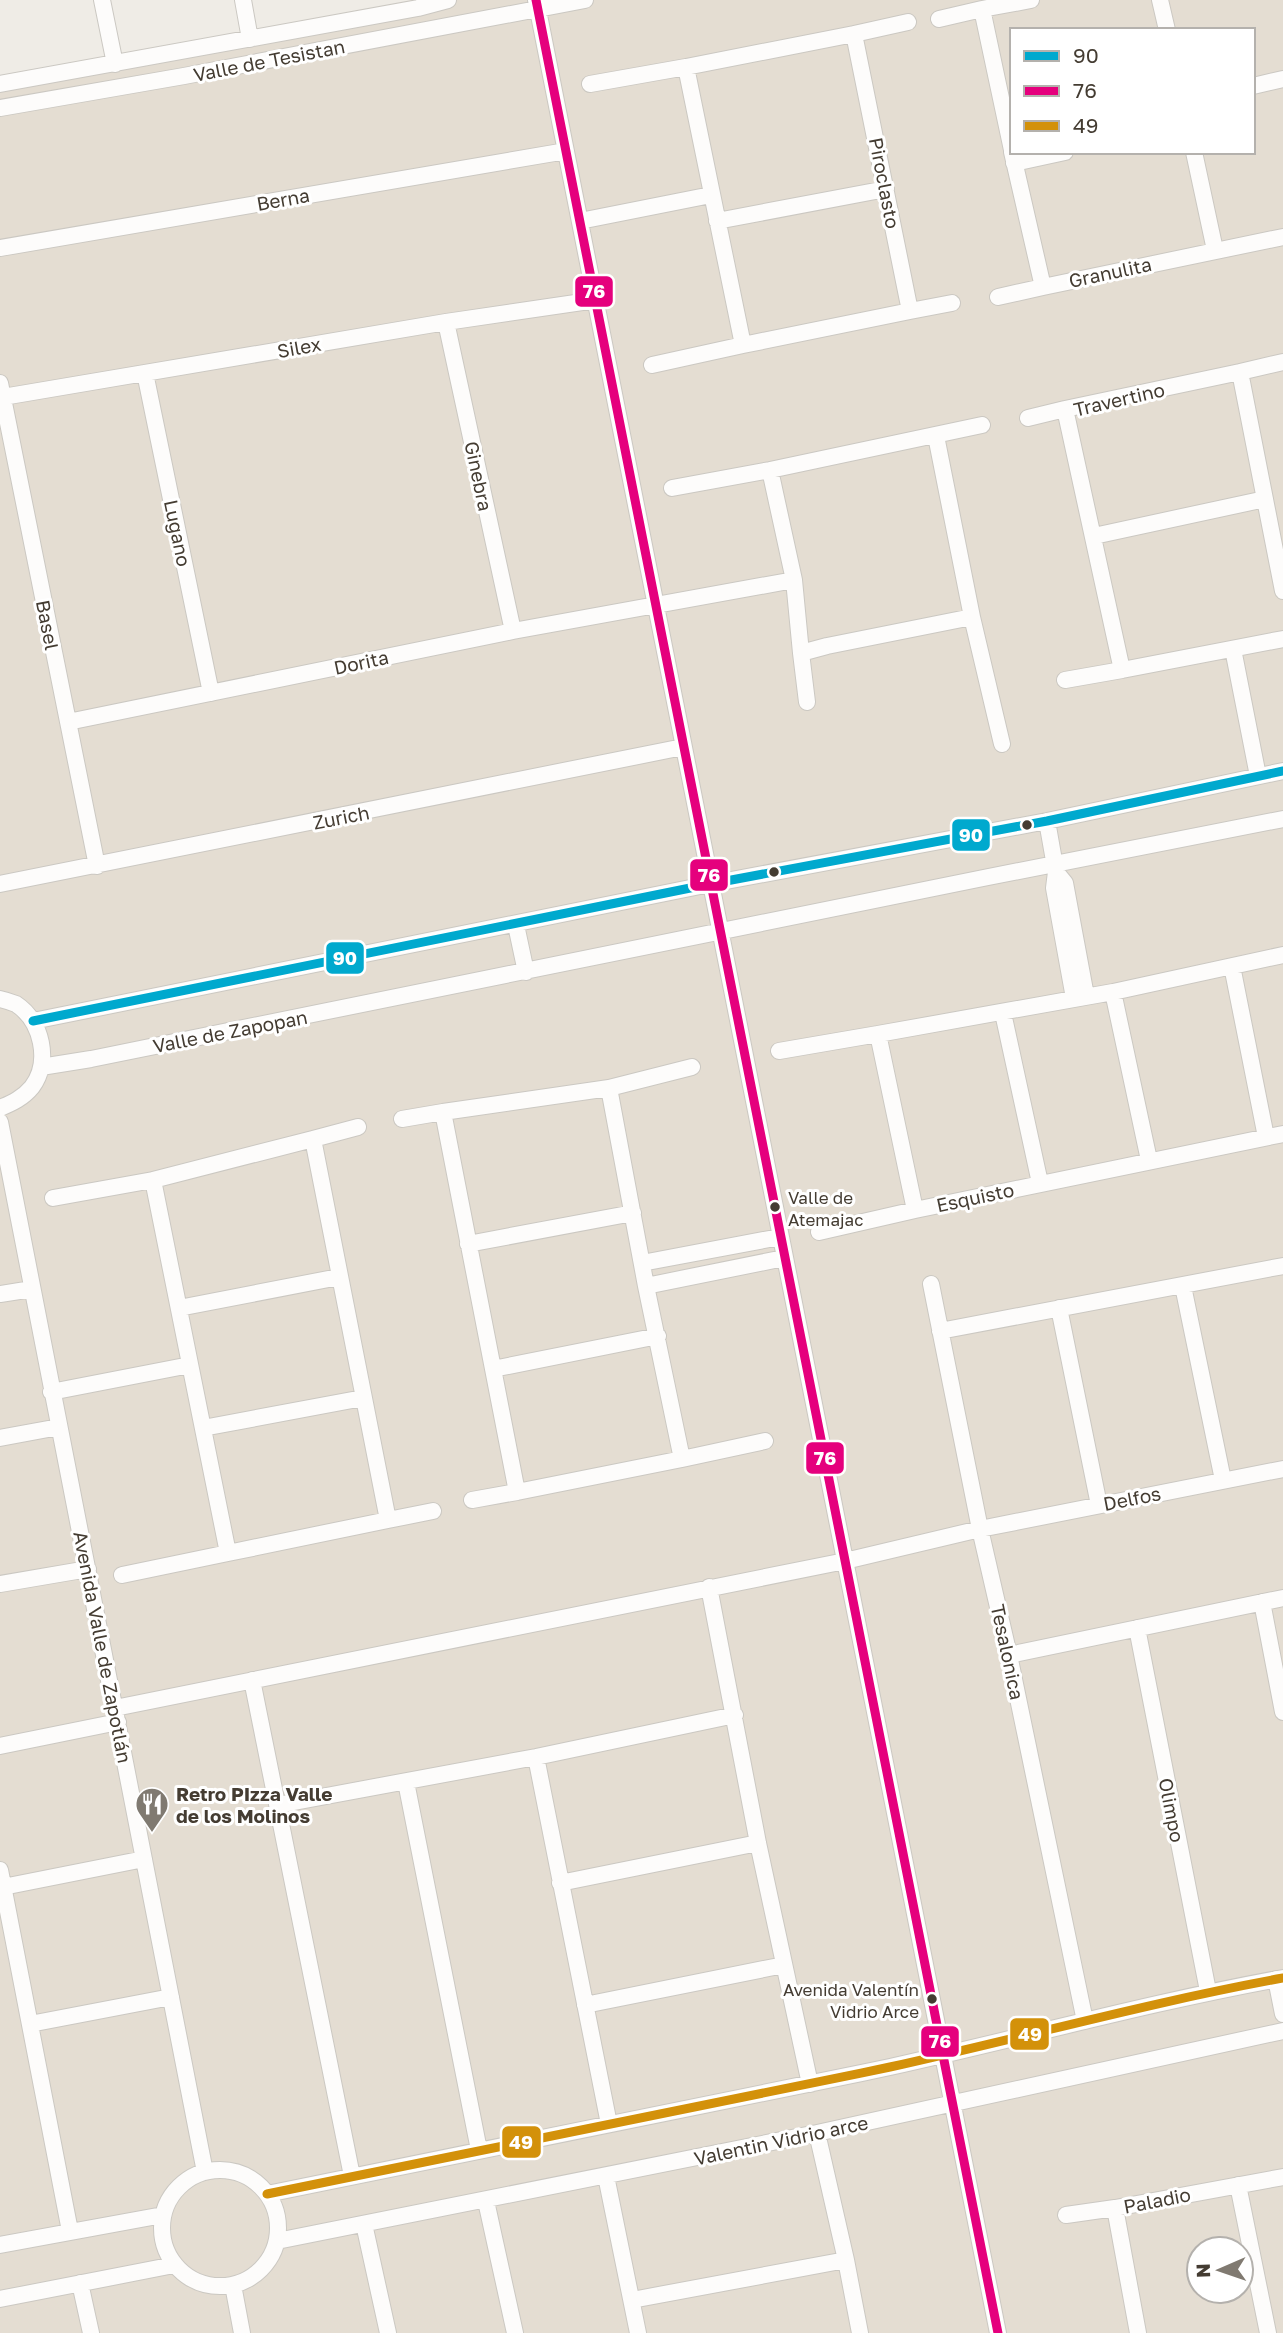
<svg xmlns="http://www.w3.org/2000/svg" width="1283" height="2333" font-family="'Golos Text',sans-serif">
  <rect width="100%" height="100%" fill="#efece6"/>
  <path fill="#e4ddd2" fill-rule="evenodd" d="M430 0H1283V2333H0V78ZM1012 30H1253V152H1012ZM1199 2249H1241V2291H1199Z"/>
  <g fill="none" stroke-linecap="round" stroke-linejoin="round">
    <defs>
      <path id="street" d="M102 0 115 64
        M243 0 250 39
        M536 0 998 2333
        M1160 0 1167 30
        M939 19 982 9
        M854 34 910 311 743 345 686 67Z
        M854 34 908 22
        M0 84 418 8 448 0
        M590 84 686 67
        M1253 86 1283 79
        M0 108 184 76 585 0
        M1012 150 982 9 1031 0
        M1012 152 1043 287 1283 237
        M1194 152 1215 250
        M1014 163 1065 152
        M580 221 711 195
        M717 221 886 189
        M0 248 566 151
        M998 297 1043 287
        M910 311 952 303
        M446 322 513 631
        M652 365 743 345
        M1240 372 1283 362
        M145 373 211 693
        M0 383 97 866
        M3 397 446 322 596 300
        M1028 418 1065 409
        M936 436 972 617 1002 744
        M770 470 794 580 801 653 827 646 972 617
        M672 488 770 470 982 425
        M1094 536 1265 499
        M1283 591 1240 372 1065 409 1122 670 1283 639
        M1233 649 1258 776
        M801 653 807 702
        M1065 680 1122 670
        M68 722 513 631 794 580
        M1047 821 1056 872 1054 888 1074 998
        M1056 872 1065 883 1086 996
        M0 884 683 747
        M516 925 526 972
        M1283 955 1113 992 878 1034 915 1210 1283 1134
        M1232 966 1266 1137
        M1113 992 1149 1160
        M0 999C5 1000 11 1002 16 1004 42 1021 51 1062 32 1087 23 1098 12 1103 0 1108
        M1003 1013 1040 1183
        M33 1021 710 884 1047 821 1283 771
        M779 1051 878 1034
        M41 1067 91 1059C488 979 885 896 1283 819
        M609 1088 646 1286 682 1459 517 1492 443 1112Z
        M609 1088 692 1067
        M402 1119 443 1112
        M0 1122 205 2172
        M313 1139 388 1520 228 1553 153 1180Z
        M313 1139 358 1127
        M53 1198 153 1180
        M819 1232 915 1210
        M468 1244 633 1213
        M642 1263 780 1237
        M931 1284 980 1529 1009 1655 1085 2021
        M646 1286 784 1258
        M1183 1286 1223 1480
        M0 1294 32 1289
        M179 1308 339 1277
        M1059 1308 1099 1505
        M940 1331 1283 1266
        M493 1369 658 1336
        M51 1392 190 1365
        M203 1428 363 1398
        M0 1438 59 1427
        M682 1459 765 1441
        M472 1500 517 1492
        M388 1520 433 1511
        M122 1575 228 1553
        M0 1584 88 1569
        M709 1587 758 1843 810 2084
        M1262 1602 1283 1712
        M1137 1628 1208 1991
        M1009 1655 1283 1598
        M252 1680 352 2176
        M115 1708 845 1561 980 1529 1283 1469
        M0 1746 118 1722
        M536 1757 609 2124
        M406 1782 479 2150
        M278 1805 536 1757 735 1715
        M0 1870 70 2231
        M560 1883 758 1843
        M3 1887 144 1859
        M1276 1979 1283 2014
        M585 2005 784 1965
        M30 2024 171 1997
        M817 2133 846 2260 860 2333
        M162 2228a58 58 0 1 1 116 0a58 58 0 1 1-116 0Z
        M606 2176 638 2333
        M1238 2185 1268 2333
        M267 2194C475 2150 683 2111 890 2067 1021 2038 1151 2002 1283 1978
        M486 2201 515 2333
        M1066 2215 1115 2208
        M364 2224 388 2333
        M277 2241 817 2133 1283 2031
        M0 2245 163 2215
        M80 2283 91 2333
        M233 2285 242 2333
        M0 2299 174 2265
        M632 2300 846 2260
        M1138 2333 1115 2208 1283 2177"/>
    </defs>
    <use href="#street" stroke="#cbc8c2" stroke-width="18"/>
    <use href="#street" stroke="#fdfcfb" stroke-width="16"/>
    <defs>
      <path id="bus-1" d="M33 1021 710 884 1047 821 1283 771"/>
      <path id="bus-2" d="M536 0 998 2333"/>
      <path id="bus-3" d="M267 2194C475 2150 683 2111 890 2067 1021 2038 1151 2002 1283 1978"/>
    </defs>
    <use href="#bus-1" stroke="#fff" stroke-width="14"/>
    <use href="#bus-2" stroke="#fff" stroke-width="14"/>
    <use href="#bus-3" stroke="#fff" stroke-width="14"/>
    <use href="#bus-1" stroke="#00a9ce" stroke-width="9"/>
    <use href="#bus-2" stroke="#e5007d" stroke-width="9"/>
    <use href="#bus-3" stroke="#d3910a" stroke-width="9"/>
  </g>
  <defs>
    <symbol id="restaurant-pin" viewBox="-11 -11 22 30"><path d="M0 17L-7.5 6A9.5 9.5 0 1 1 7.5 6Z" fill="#807a71" stroke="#fff"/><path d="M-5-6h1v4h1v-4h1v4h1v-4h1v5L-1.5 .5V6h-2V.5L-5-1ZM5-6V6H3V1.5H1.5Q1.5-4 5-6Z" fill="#fff"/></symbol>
  </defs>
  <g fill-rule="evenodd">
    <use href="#restaurant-pin" x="133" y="1785" width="38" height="52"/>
  </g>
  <g fill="#443c32" stroke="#fff" stroke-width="2.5">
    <circle cx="1027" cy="825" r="6"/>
    <circle cx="774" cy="872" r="6"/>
    <circle cx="775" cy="1207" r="6"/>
    <circle cx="932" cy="1999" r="6"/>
  </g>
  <g text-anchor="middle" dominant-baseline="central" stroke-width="6" stroke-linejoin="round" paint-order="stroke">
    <g font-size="17" fill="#443c32" stroke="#fff" text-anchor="start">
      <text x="788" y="1197">Valle de<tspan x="788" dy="22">Atemajac</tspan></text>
      <text x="919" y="1989" text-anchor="end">Avenida Valentín<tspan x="919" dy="22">Vidrio Arce</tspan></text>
    </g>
    <g font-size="19" fill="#443c32" stroke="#fff">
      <text transform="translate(269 60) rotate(-11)">Valle de Tesistan</text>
      <text transform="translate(885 183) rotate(79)">Piroclasto</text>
      <text transform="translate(283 199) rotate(-10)">Berna</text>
      <text transform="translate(1110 272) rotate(-12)">Granulita</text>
      <text transform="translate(299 347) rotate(-10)">Silex</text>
      <text transform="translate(1119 399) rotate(-13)">Travertino</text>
      <text transform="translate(479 476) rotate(78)">Ginebra</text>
      <text transform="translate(178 533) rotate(78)">Lugano</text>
      <text transform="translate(48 625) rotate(79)">Basel</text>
      <text transform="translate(361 662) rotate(-12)">Dorita</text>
      <text transform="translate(341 817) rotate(-11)">Zurich</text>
      <text transform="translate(230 1031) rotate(-11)">Valle de Zapopan</text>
      <text transform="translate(975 1197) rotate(-12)">Esquisto</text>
      <text transform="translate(1132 1498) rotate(-11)">Delfos</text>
      <text transform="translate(103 1647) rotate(79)">Avenida Valle de Zapotlán</text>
      <text transform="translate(1008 1652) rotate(78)">Tesalonica</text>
      <text transform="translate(1172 1810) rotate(79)">Olimpo</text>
      <text transform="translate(781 2140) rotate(-12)">Valentin Vidrio arce</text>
      <text transform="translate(1157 2200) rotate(-11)">Paladio</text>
    </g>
    <g font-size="19" font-weight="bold" fill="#443c32" stroke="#fff" text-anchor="start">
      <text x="176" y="1793">Retro PIzza Valle<tspan x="176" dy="22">de los Molinos</tspan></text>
    </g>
  </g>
  <g stroke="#fff" stroke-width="2.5">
    <rect x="574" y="275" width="40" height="33" rx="7" fill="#e5007d"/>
    <rect x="951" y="818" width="40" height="34" rx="7" fill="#00a9ce"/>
    <rect x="689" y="858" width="40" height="34" rx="7" fill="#e5007d"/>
    <rect x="325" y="941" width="40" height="34" rx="7" fill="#00a9ce"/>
    <rect x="805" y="1441" width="40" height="34" rx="7" fill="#e5007d"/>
    <rect x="1009" y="2017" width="41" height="34" rx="7" fill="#d3910a"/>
    <rect x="920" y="2025" width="40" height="33" rx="7" fill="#e5007d"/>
    <rect x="501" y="2125" width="41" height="34" rx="7" fill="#d3910a"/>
  </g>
  <g font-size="19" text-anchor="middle" font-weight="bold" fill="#fff">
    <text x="594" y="298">76</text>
    <text x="971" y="842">90</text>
    <text x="709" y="882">76</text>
    <text x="345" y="965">90</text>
    <text x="825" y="1465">76</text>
    <text x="1030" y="2041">49</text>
    <text x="940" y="2048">76</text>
    <text x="521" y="2149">49</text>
  </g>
  <rect x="1010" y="28" width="245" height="126" fill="#ffffff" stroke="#b4b1ad" stroke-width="2"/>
  <rect x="1024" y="51" width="35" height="10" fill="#00a9ce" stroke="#b4b1ad" stroke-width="2"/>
  <text x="1073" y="63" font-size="21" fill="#443c32">90</text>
  <rect x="1024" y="86" width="35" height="10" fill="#e5007d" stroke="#b4b1ad" stroke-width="2"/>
  <text x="1073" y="98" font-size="21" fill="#443c32">76</text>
  <rect x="1024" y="121" width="35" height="10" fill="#d3910a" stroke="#b4b1ad" stroke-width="2"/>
  <text x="1073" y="133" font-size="21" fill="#443c32">49</text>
  <g transform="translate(1220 2270) rotate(268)"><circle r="33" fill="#ffffff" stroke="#b4b1ad" stroke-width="2"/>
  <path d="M0-5L12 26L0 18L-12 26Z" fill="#807a71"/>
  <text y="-10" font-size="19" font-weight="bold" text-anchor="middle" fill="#443c32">N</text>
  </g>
</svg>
